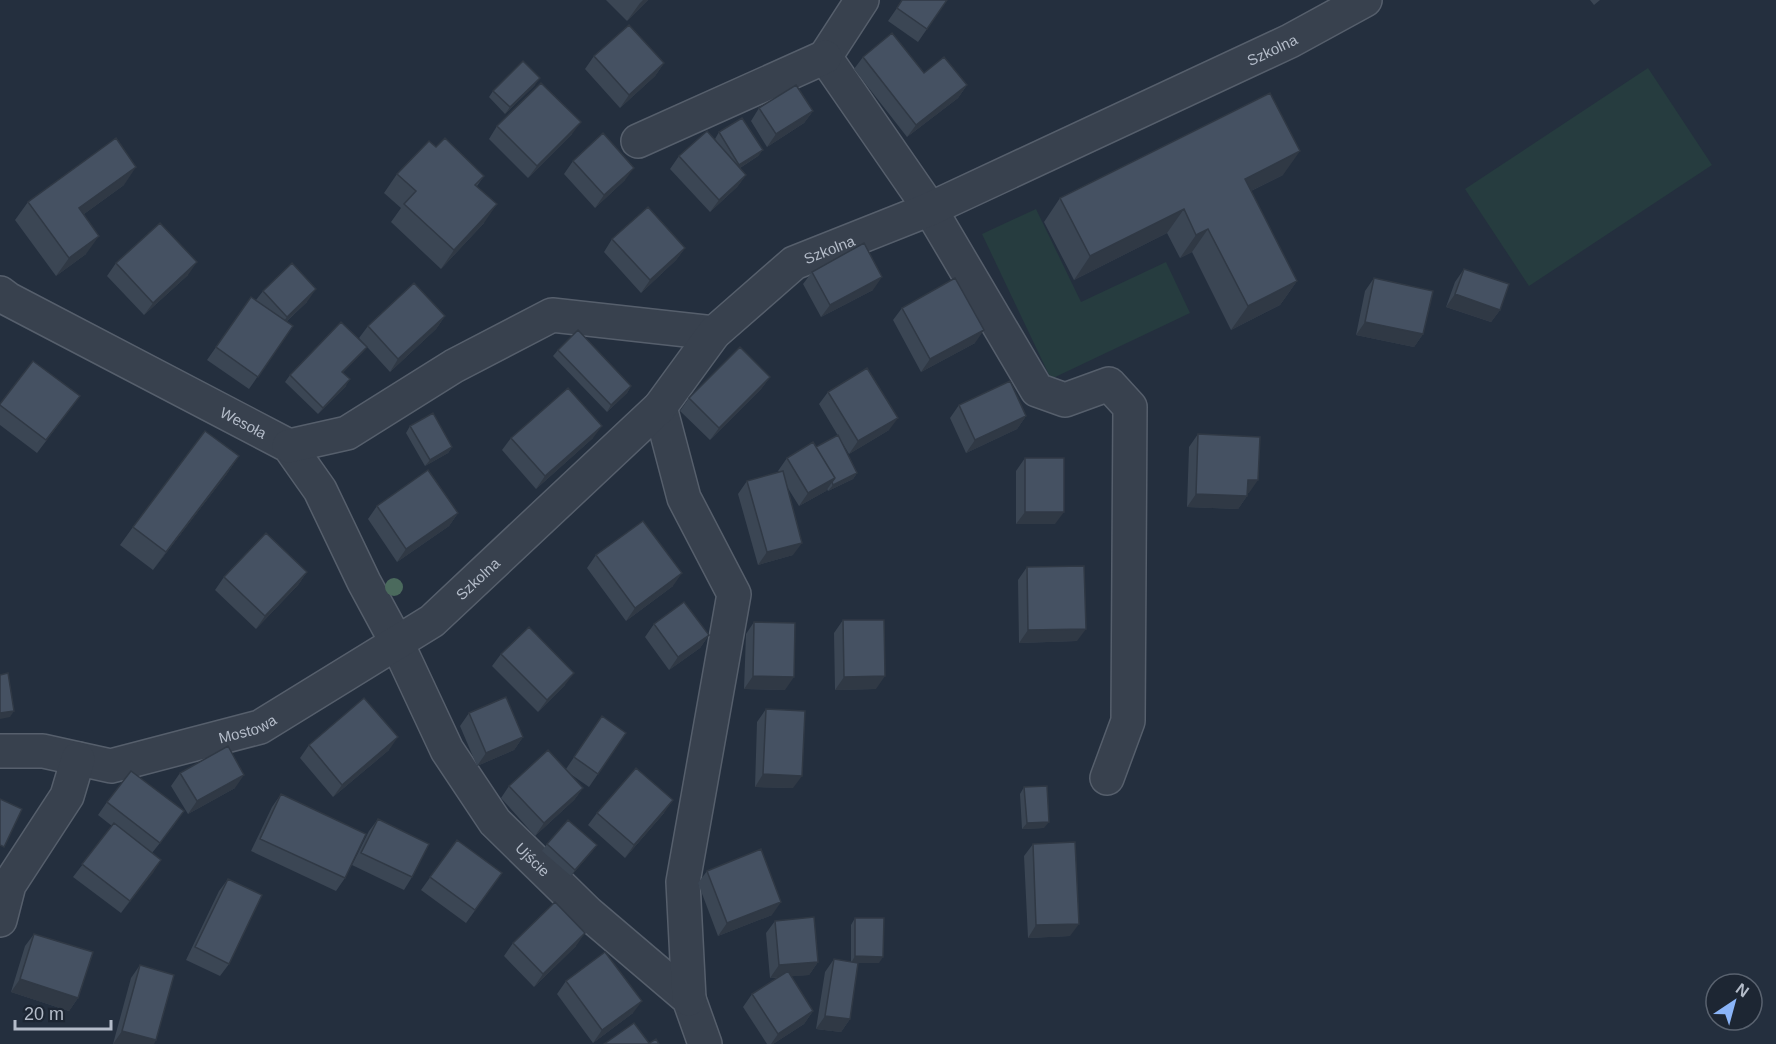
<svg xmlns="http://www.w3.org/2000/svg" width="1776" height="1044" font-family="Helvetica,sans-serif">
  <rect width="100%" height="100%" fill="#242f3e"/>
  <path fill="#263c3f" d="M1648 68 1712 165 1529 286 1465 189Z
    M1036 209 1081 302 1166 262 1190 313 1051 379 982 234Z"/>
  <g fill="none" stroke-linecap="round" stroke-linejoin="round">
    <defs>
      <g id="minor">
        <path d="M862 0 825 57 930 209 1037 390 1065 400 1109 384 1130 407 1128 721 1107 778"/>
        <path d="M638 141 825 57"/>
        <path id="s1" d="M0 293 8 299 289 446 320 490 364 582 397 643 447 750 495 822 588 913 689 999 705 1044"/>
        <path d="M660 407 684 498 734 594 683 882 689 999"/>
        <path d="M289 446 347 433 454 366 552 315 714 333"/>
        <path id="s2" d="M0 751H43L111 766 260 727 432 621 660 407 714 333 794 263 930 209 1290 41 1365 0"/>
        <path d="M0 920 9 885 67 796 78 759"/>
      </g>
    </defs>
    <use href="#minor" stroke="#565f6c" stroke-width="36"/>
    <use href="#minor" stroke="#38414e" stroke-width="33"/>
  </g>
  <circle fill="#4b6a5d" cx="394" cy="587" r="9"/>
  <path fill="#3b4654" d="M606 0H648L627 21Z
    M947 0 918 42 888 21 897 8Z
    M1590 0H1600L1594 5Z
    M594 56 664 63 655 76 620 108 585 69Z
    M863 57 924 73 967 85 958 98 907 137 854 69Z
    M535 85 505 114 489 97 493 91Z
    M759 108 813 111 804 123 767 147 751 121Z
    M497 126 572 134 528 178 489 139Z
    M719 132 763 150 758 156 740 168 746 175 737 187 710 212 670 169 679 156 717 142 715 139Z
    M436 147 484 176 477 186 484 223 441 269 391 222 401 208 384 193 397 174Z
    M573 161 625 180 595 208 564 174Z
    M1283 175 1251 191 1297 281 1280 305 1231 330 1192 252 1180 258 1167 233 1074 280 1044 222 1060 198Z
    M124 185 84 214 86 254 56 276 15 220 28 202Z
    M612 239 685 248 676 260 641 293 604 252Z
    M116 263 188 275 144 315 107 276Z
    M1464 269 1500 310 1491 322 1446 307 1455 282Z
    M812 272 873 290 821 317 803 284Z
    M1374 278 1423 334 1414 347 1356 335 1365 291Z
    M263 291 307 302 286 322 293 326 249 389 207 360 251 297 256 300Z
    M902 308 975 343 921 372 893 320Z
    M445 316 436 329 390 372 359 338 368 326Z
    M367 347 362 353 343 372 346 386 318 414 285 382 290 375Z
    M558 350 631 386 627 393 607 412 553 356Z
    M770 377 761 389 710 440 680 411 689 398Z
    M828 392 889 430 849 454 819 404Z
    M80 396 37 453 0 425V404Z
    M959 405 1026 416 1017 429 966 453 950 418Z
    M410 426 452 447 448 453 425 466 406 433Z
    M1198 434 1249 493H1247V496L1238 509 1187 507 1189 447Z
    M511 438H593L536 489 502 450Z
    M816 447 857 473 853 479 828 491 827 489 826 491 799 506 786 485 793 555 758 565 738 494 747 481 779 472 778 471 787 458Z
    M239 456 226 475 153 570 120 545 133 527Z
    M1025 458 1055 524H1016V471Z
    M377 506 458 513 449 526 397 562 368 519Z
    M596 555 673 586 626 621 587 568Z
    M1027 567 1077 641 1019 643 1018 580Z
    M307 572 298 585 256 629 215 590 224 577Z
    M843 620 876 689 835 690 834 633Z
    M754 622 785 690 744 689 746 634Z
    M654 624 709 635 700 648 669 670 645 637Z
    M501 654 565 685 538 712 492 666Z
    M766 709 793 788 755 787 757 722Z
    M469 713 523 737 514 750 477 766 460 726Z
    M602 716 626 733 589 787 569 773 583 788 574 800 535 836 501 798 509 786 566 769Z
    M309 745 389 750 333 797 300 758Z
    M180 773 235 788 188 814 171 786Z
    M1024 787 1044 828 1022 829 1020 794Z
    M281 794 345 878 336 891 251 851 272 807Z
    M107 802 175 824 152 853 161 860 121 913 73 877 112 826 98 815Z
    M597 813H664L625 858 588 825Z
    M378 819 412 877 404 890 352 865 369 831Z
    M457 840 502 873 466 923 421 890Z
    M547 844 597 845 571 876 542 851Z
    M1033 844 1070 936 1028 938 1024 856Z
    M707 871 772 915 718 936 698 883Z
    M228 879 229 964 220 976 186 960 219 891Z
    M855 918 879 963H856L850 1019 841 1032 816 1029 825 972 834 959 851 962V925Z
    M775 921 818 962 809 975 791 976 813 1011 804 1024 773 1044H767L743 1007 752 994 777 978H770L766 933Z
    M34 934 78 998 69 1011 11 992 25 946Z
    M513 943 576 946 534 987 504 956Z
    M140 965 154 1044H113L131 978Z
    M566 981 633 1013 593 1043 557 994Z"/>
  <path fill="#303945" d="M643 0H648L627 21 640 3Z
    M664 63 655 76 620 108 629 95Z
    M540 78 535 85 505 114 510 107Z
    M967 85 958 98 907 137 916 125Z
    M813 111 804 123 767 147 776 134Z
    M581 122 572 134 528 178 537 166Z
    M763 150 758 156 735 171 739 165Z
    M1300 151 1283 175 1228 202 1245 179Z
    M136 167 124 185 66 227 79 208Z
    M634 168 625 180 595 208 604 195Z
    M746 175 737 187 710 212 719 200Z
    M497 204 484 223 441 269 454 250Z
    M1184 209 1167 233 1074 280 1090 256Z
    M1208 229 1192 252 1180 258 1196 235Z
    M99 236 86 254 56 276 69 258Z
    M685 248 676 260 641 293 650 280Z
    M197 262 188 275 144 315 153 303Z
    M882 277 873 290 821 317 830 305Z
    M1297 281 1280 305 1231 330 1248 306Z
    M316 289 307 302 278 329 287 317Z
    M1455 294 1500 310 1491 322 1446 307Z
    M445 316 436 329 390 372 398 359Z
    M1365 322 1423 334 1414 347 1356 335Z
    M984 330 975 343 921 372 930 359Z
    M367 347 362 353 338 378 342 372Z
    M770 377 761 389 710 440 719 428Z
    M350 379 346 386 318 414 323 408Z
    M631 386 627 393 607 412 611 405Z
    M1026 416 1017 429 966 453 975 440Z
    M898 418 889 430 849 454 858 441Z
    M602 426 593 438 536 489 545 476Z
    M452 447 448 453 425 466 430 460Z
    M239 456 226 475 153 570 166 552Z
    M857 473 853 479 828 491 833 485Z
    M835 478 826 491 799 506 808 493Z
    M1248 480H1258L1249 493H1239Z
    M1196 494 1247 496 1238 509 1187 507Z
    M1025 512H1064L1055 524H1016Z
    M458 513 449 526 397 562 406 549Z
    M802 543 793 555 758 565 767 552Z
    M307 572 298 585 256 629 265 616Z
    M682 573 673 586 626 621 635 608Z
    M1086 629 1077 641 1019 643 1028 630Z
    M709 635 700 648 669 670 678 657Z
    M574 673 565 685 538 712 547 700Z
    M753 676 794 677 785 690 744 689Z
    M885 676 876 689 835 690 844 677Z
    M14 711 10 717 0 719V713Z
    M398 737 389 750 333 797 342 785Z
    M523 737 514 750 477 766 486 753Z
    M763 774 802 776 793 788 755 787Z
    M244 775 235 788 188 814 197 801Z
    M583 788 574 800 535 836 544 823Z
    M673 800 664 813 625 858 634 845Z
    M1049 822 1044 828 1022 829 1027 823Z
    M597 845 592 852 571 876 575 870Z
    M161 860 153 873 121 913 130 901Z
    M781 902 772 915 718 936 727 923Z
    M1079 924 1070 936 1028 938 1036 925Z
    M585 933 576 946 534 987 543 974Z
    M855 956 883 957 879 963H851Z
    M818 962 809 975 770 978 779 965Z
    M20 979 78 998 69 1011 11 992Z
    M642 1001 633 1013 593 1043 602 1030Z
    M813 1011 804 1024 773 1044H771L778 1034Z
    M825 1016 850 1019 841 1032 816 1029Z
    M122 1031 156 1040 154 1044H113Z"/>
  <path fill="#455162" stroke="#303945" stroke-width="1.5" d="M902 0H947L927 29 897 8Z
    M629 25 664 63 629 95 594 56Z
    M892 33 924 73 944 57 967 85 916 125 863 57Z
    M523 61 540 78 510 107 493 91Z
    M541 83 581 122 537 166 497 126Z
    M796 85 813 111 776 134 759 108Z
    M1270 93 1300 151 1245 179 1297 281 1248 306 1208 229 1196 235 1184 209 1090 256 1060 198Z
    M742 118 763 150 739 165 719 132Z
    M707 131 746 175 719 200 679 156Z
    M603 133 634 168 604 195 573 161Z
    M116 138 136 167 79 208 99 236 69 258 28 202Z
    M445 138 484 176 475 185 497 204 454 250 404 204 416 191 397 174 429 141 436 147Z
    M648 207 685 248 650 280 612 239Z
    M160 223 197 262 153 303 116 263Z
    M864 243 882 277 830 305 812 272Z
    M292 263 316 289 287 317 263 291Z
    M1464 269 1509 284 1500 310 1455 294Z
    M955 278 984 330 930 359 902 308Z
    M1374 278 1433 291 1423 334 1365 322Z
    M414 283 445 316 398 359 368 326Z
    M251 297 293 326 258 377 216 347Z
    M341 322 367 347 342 372 350 379 323 408 290 375Z
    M578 330 631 386 611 405 558 350Z
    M740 347 770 377 719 428 689 398Z
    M33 361 80 396 46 440 0 405V404Z
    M867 368 898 418 858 441 828 392Z
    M1010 381 1026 416 975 440 959 405Z
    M568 388 602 426 545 476 511 438Z
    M433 413 452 447 430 460 410 426Z
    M205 431 239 456 166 552 133 527Z
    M1198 434 1260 437 1258 480H1248L1247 496 1196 494Z
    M838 435 857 473 833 485 832 482 835 478 816 447Z
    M813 442 835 478 808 493 787 458Z
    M1025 458H1064V512H1025Z
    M428 470 458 513 406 549 377 506Z
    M783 471 802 543 767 552 747 481Z
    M643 521 682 573 635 608 596 555Z
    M266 533 307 572 265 616 224 577Z
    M1084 566 1086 629 1028 630 1027 567Z
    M684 602 709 635 678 657 654 624Z
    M843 620H884L885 676 844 677Z
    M754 622 795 623 794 677 753 676Z
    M529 627 574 673 547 700 501 654Z
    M8 673 14 711 0 713V675Z
    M506 697 523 737 486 753 469 713Z
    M364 698 398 737 342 785 309 745Z
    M766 709 805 711 802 776 763 774Z
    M602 716 626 733 598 774 574 757Z
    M228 746 244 775 197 801 180 773Z
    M548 750 583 788 544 823 509 786Z
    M636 768 673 800 634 845 597 813Z
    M131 771 184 811 160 843 107 802Z
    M1047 786 1049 822 1027 823 1024 787Z
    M281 794 366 834 345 878 260 839Z
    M0 799 22 809 4 847 0 845Z
    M378 819 429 844 412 877 361 853Z
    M568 820 597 845 575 870 547 844Z
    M114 823 161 860 130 901 82 864Z
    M457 840 502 873 475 910 430 877Z
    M1075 842 1079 924 1036 925 1033 844Z
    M761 849 781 902 727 923 707 871Z
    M228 879 262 895 229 964 195 947Z
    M555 902 585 933 543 974 513 943Z
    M814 917 818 962 779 965 775 921Z
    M855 918H884L883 957 855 956Z
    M34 934 93 952 78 998 20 979Z
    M605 952 642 1001 602 1030 566 981Z
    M834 959 858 963 850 1019 825 1016Z
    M140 965 174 975 156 1040 122 1031Z
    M788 971 813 1011 778 1034 752 994Z
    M634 1023 649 1043 648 1044H604Z
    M656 1039 659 1044H648Z"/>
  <g text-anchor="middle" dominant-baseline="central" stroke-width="4.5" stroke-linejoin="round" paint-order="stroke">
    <g font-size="15" fill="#b4bcc9" stroke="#1d2633">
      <text stroke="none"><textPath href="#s2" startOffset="1503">Szkolna</textPath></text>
      <text stroke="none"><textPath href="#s2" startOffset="1017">Szkolna</textPath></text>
      <text stroke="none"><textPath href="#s1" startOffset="276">Wesoła</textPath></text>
      <text stroke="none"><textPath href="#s2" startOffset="531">Szkolna</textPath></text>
      <text stroke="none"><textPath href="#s2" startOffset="254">Mostowa</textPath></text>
      <text stroke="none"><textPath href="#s1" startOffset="810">Ujście</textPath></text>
    </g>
  </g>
  <g transform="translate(1734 1002) rotate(36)"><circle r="28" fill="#1d2633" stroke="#59626f" stroke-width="1.5"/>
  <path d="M0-4.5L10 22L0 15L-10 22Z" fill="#8ab4f8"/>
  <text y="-9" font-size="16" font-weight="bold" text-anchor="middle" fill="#b4bcc9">N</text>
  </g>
  <path d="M15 1020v9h96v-9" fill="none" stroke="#b4bcc9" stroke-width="3"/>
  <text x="24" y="1020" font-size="18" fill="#b4bcc9" stroke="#1d2633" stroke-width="4.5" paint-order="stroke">20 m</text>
</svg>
